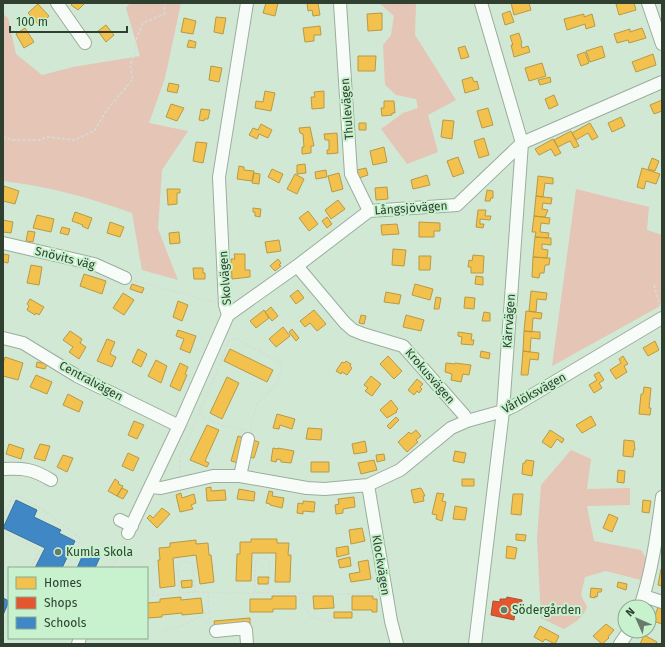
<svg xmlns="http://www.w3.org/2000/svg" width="665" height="647" font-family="'Fira Sans',sans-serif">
  <rect width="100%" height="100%" fill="#d1e8d4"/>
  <path fill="#e4c5b6" d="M130 3H181L165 78 149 123 188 131 162 170 158 229 178 280 142 270 132 213C91 198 47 186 3 181V14L8 18 16 54 42 75 73 67 140 56 126 8Z
    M379 3H416L415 35 456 100 428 115 438 152 407 164 381 129 403 113 418 108 416 99 396 95 385 85 383 45 391 35 394 16Z
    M576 189 649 207 647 230 662 235V305L552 366Z
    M571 450 591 459 587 489 630 488V505L587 506 594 541 641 550 646 558 641 580 606 571 585 577 581 595 587 607C583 618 574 623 564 629L541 618 537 538 541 485Z"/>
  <path fill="#f2c14e" stroke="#b89a45" d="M73 3H82L84 4 78 10 71 5Z
    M266 3H278L275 16 263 13Z
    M307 3H318L320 15 313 16 312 10 308 11Z
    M511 3H529L531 10 514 15Z
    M620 3H634L636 10 619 15 616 4Z
    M38 4 49 16 40 26 28 13Z
    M510 11 514 22 505 25 502 14Z
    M382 13V30L368 31 367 14Z
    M584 14V17L592 14 595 26 586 29 585 24 567 30 564 19Z
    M216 17 226 18 223 34 214 32Z
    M184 18 196 21 193 34 181 32Z
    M106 25 114 35 106 42 98 31Z
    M320 26 321 35H314V41L305 42 303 28Z
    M25 28 34 42 24 48 16 34Z
    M642 28 646 38 629 43 628 40 617 43 614 34 630 29V32Z
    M519 33 522 43 521 44 522 48 528 46 530 52 514 57 511 45H513L510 36Z
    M189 40 196 42 195 48 187 47Z
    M465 46 469 57 461 59 458 48Z
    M602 46 605 57 590 62 586 51Z
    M585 52 589 63 581 66 577 55Z
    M653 54 656 65 636 72 632 62Z
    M358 56H376L375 71H358Z
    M542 63 546 76 529 81 525 68Z
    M211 66 222 68 219 82 209 80Z
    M472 77 474 82 477 81 479 89 465 93 462 80Z
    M550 77 551 82 540 85 538 80Z
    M169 83 179 85 177 93 167 91Z
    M265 91 275 93 271 111 255 108 256 101 263 102Z
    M324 91V108L312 109 311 97H315L314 92Z
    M554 95 558 105 549 109 545 99Z
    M662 100V111L654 114 650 105Z
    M384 101H394L395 113H392V115L382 116 381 108H384Z
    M171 104 184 108 177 121 166 117Z
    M488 108 493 125 482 128 477 111Z
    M201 109 210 110 208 119H204V121L199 120Z
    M621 117 625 126 612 132 608 123Z
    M443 120 454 121 452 139 441 137Z
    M359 123H366V130H359Z
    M590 123 598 137 592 140 588 133 576 140 572 133Z
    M261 124 272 130 268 138 259 134 257 139 249 135 253 128 258 130Z
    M310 127 314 146H311V153L302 154V147H304L303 134 300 133 299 128Z
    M571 131 579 146 574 148 570 141 558 147 554 140Z
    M337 133 338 153 327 154V150H329V140H325L324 134Z
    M484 138 489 155 479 158 474 141Z
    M553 139 561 153 555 156 551 149 539 155 535 149Z
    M196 142 207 143 203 163 193 161Z
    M384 147 387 162 373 165 370 151Z
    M458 157 464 173 453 177 447 161Z
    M652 158 659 161 655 171 648 169Z
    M305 164 306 173 297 174V165Z
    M239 166 244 167V170L254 171 252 181 237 179Z
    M366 168 368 175 359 178 357 170Z
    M642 168 660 174 656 184 646 181 644 189 637 187Z
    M272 169 283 174 279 183 268 177Z
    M326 170 327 177 316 179 315 172Z
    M254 173 260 174 259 184 252 183Z
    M339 173 343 189 332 192 328 176Z
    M295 174 304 179 297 194 287 189Z
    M427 175 430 185 413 189 411 180Z
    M538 176 553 178V184L545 183 543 197 536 196Z
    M4 186 19 191 15 204 3 201Z
    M387 187 388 199 376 200 375 188Z
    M167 189H180V193H177V204L168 205Z
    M487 190 493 191V198H491L490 201H485Z
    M536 196 552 198 551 204 543 203 542 209 548 210 545 217 534 216Z
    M338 200 345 209 331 219 325 210Z
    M253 208 261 209 260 217 255 216V212H253Z
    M478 210H486L485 216H491L490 220 480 219V224H484L483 228 476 227Z
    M308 211 318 224 309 231 299 218Z
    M75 212 92 218 88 229 82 226 83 225 72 221Z
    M37 215 54 219 51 232 33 228Z
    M534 216 550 218 549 224 541 223 540 232 549 233 548 238 535 237 536 232H532Z
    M327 217 332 224 327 228 322 221Z
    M3 220 13 222 11 233 3 232Z
    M110 222 124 227 120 237 107 233Z
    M419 222 440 223V231H434V237H419Z
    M397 224 399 234 382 235 381 225Z
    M62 227 70 229 68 235 60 233Z
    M28 231 35 232 33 242 26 241Z
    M179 232 180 243 170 244 169 233Z
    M535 237 551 238V245L542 244V249L548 250 547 258 533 257Z
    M279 240 281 251 267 253 265 242Z
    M393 249 406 250 404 266 392 265Z
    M3 254 9 255 8 263 3 262Z
    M234 254H245V270H250V277L232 279 231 259H235Z
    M473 255 484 256 483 273H471V267H468L469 260 472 261Z
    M419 256H431L430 270H419Z
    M533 257 550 258 549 265H545L544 273H540L539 278 532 277Z
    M278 259 281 263 279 265 281 266 275 271 270 266Z
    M31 265 42 267 39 285 27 283Z
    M193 268H203V273H205V279H194Z
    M84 274 106 281 102 294 80 286Z
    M476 276 483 277V285L475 284Z
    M132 284 144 288 142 293 130 289Z
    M415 284 433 289 430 300 412 295Z
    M298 290 304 298 296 304 290 296Z
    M531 291 547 293 546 300 537 299 536 312 529 311Z
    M386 292 401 295 399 304 384 302Z
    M123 293 134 300 124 315 113 308Z
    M436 297 441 298 439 309H434Z
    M465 297 475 298 474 309 464 308Z
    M30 299 44 307 39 315 36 313 35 315 27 310 29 306 27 304Z
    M178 301 188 305 182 321 173 317Z
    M271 307 278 316 272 321 265 312Z
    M264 310 269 318 256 328 250 321Z
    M314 310 326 324 317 331 310 323 305 327 300 321Z
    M526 311 542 313 541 319 533 318 532 332 524 331Z
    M484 312 490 313V321H482Z
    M361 315 366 316 364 324 359 323Z
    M406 315 424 320 421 331 403 327Z
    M283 327 290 336 276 347 269 339Z
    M292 329 299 338 296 341 289 332Z
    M178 330 196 336 190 353 180 349 184 339 176 336Z
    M70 331 82 339 80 343 86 347 79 359 69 352 73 347 63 340Z
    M524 331 540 332V339L531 338 530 352 523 351Z
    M458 332 472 334 471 340H474L473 345 461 344 462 337 458 336Z
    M107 339 115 342 110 354 116 357 112 367 97 361Z
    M655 341 659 350 648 356 643 348Z
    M138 349 147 354 141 367 132 362Z
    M230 349 273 370 267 382 224 361Z
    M481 351 490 353 489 359 480 357Z
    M523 351 539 353 538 360 530 359 528 375H521Z
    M388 356 402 371 394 379 380 364Z
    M623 356 628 364 624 366 627 372 616 379 610 370 621 363 619 359Z
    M5 357 23 363 18 380 3 376V364Z
    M156 360 167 366 161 383 148 376Z
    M346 361 351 364 350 366 352 368 347 375 342 372 341 374 336 371 342 362 344 363Z
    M37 362 47 364 45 369 36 367Z
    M180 363 188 367 185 374 187 375 180 391 170 386Z
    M446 363 455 364V363L471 365 469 375 463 374 461 382 451 380 452 374 445 372Z
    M599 372 604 380 599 383 602 388 594 393 589 385 597 380 594 375Z
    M36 375 52 382 47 394 30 387Z
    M371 376 381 384 372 396 365 391 368 388 364 385Z
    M227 377 239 383 222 419 210 413Z
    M417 379 423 384 420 387 422 389 419 393 417 391 414 395 408 390Z
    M644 387 651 388 649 408H651L650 415 639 414 641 394H643Z
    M68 394 83 402 79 412 63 405Z
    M391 400 398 409 396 411 397 412 387 418 380 410Z
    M277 414 295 419 292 429 280 425 279 429 273 428Z
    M591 416 596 425 582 433 576 425Z
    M396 417 399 420 390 429 387 426Z
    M134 421 144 425 137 439 128 435Z
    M207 425 219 430 205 461 209 463 207 467 190 460Z
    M308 428 322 429 321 440 306 439Z
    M416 430 421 436 416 440 418 442 407 452 398 442 409 432 411 434Z
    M550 430 564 439 562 443 557 439 551 448 542 442Z
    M238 436 245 438 238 463 231 461Z
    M253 440 259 442 254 458 248 457Z
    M624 440 634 441 635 450 634 449 633 457 623 456Z
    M365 441 367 452 354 454 352 444Z
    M9 444 24 449 21 459 6 454Z
    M40 444 50 446 45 461 34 458Z
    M273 448 278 449V448L294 451 291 463 281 462V460L277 459 276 462 271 461Z
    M455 451 466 453 464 463 453 461Z
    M128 453 139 458 133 471 122 466Z
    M384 454 385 460 377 462 376 455Z
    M63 455 73 458 67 472 57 467Z
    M374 460 377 470 361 474 358 463Z
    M526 460 534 461 532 476 522 474 523 463H525Z
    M311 462H329V472H311Z
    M618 470 625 471 624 483 617 482Z
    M115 479 119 482 118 484 123 486 117 496 108 491Z
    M462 479H474V486H462Z
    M211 487V491L225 490 226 500 207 501 206 488Z
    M122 488 128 491 123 499 117 496Z
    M421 488 425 496H423L424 501 414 503 411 490Z
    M239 489 255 492 254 501 237 499Z
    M269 491 273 492 272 496 284 498 282 508 270 505V504L266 503Z
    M181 493 182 498 194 494 196 503 191 505 193 509 180 512 176 495Z
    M437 493 444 494 442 501 446 502 442 521 436 519 437 515 432 514Z
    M513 494H523L521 515 511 514Z
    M354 497 355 507 343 509V513L336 514 335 505 339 504 338 499Z
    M643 500 651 501 649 513 642 512Z
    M303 501 315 502 314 512 303 511V514L297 513 298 503 303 504Z
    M455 506 467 508 465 520 453 519Z
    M162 508 170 514 157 528 147 518 150 515 153 518Z
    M609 514 618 518 612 532 603 528Z
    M362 528 365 541 351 544 349 530Z
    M516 534 526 535 525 541 516 540Z
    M251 539H277V543H289L288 555H291L290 582H275L276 553H252L251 581H236L237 554H240V542H251Z
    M196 540V544L208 543 209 555H211L214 582 200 584 196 555 173 558 175 586 160 588 158 560H160L159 548 170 547V543Z
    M348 546 349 554 337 557 336 548Z
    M507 546 517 548 515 559 506 558Z
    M350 557 351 566 340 568 338 560Z
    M368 560 371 579 351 582 349 574 360 572 358 562Z
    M661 569H662V586L658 585Z
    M258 577H269L268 584H258Z
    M192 580V587L182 588 181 581Z
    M618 582 627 584 626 590 617 587Z
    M591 588 602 589 601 592H598L597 597 595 596V598L590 597Z
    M272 596H296V609H273V612H250V599H272Z
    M313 596H333L334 608 314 609Z
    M352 596H373V599H377V612H372V610H352Z
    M181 597V600L201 598 203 613 182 615V613L162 615V617L147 618V603L160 602V599Z
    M658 607 662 609V624L653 621Z
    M334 612H352V618H334Z
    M250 618V624L215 627 214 621Z
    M606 624 614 630 608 637 609 638 602 644 593 636Z
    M540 626 559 636 555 644 545 639 543 642 534 637Z
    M644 635 657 642 656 644H640Z"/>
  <path fill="#e4572e" stroke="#ae502f" d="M507 597 522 600 521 606 516 605 514 620 491 615 493 601 500 602V599H506Z"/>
  <path fill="#3f88c5" stroke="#3a7299" d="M16 500 37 510 34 517 61 530 59 533 75 541 62 568H35L45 548 3 528Z
    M85 550 100 557 95 568H77Z
    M3 598 9 601 3 615Z"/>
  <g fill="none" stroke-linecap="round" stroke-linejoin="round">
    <defs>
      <path id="minor" d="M57 3 85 43
        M340 3 351 174 369 211
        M648 3 662 44
        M3 243 94 264 125 278
        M297 266 345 323 353 330 363 334 403 346 464 415 467 421
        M228 315 297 266 369 211 457 205 522 143 662 82
        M3 338 23 343 77 376 179 426
        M3 469C23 468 33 469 51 480
        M240 476 248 439
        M368 485 391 621 397 644
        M151 487 161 488 213 476H240L307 488 325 489 368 485 400 470 451 428 467 421 503 411 514 406 662 318
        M120 520 132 526
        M128 533 179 426 228 315 225 305 219 177 247 3
        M644 596 662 602
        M640 607C652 572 657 534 662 497
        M216 631 245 628 246 630 247 644
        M78 644 80 638
        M475 644 503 411 522 143 481 3
        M620 644 629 631"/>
    </defs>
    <use href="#minor" stroke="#9bad9d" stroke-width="14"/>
    <path stroke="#d5ddd7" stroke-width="1.5" stroke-dasharray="3 2" stroke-linecap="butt" d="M3 137 13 140H40L47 137 75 140 95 130 106 111 133 79 130 65 135 53 136 40 143 23 164 14 165 3
      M135 281 214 302
      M654 285 661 309
      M199 414 221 425 244 430
      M180 473V457L218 369 228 342 234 338 279 361 282 367 277 383 257 404 250 431
      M3 521 12 497 19 496 44 510 57 521 79 537V542L67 568
      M3 532 40 550 31 568
      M112 568 124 542
      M147 589 158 594
      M180 592 179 590 178 563 188 561 193 566 195 592
      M255 592V562L259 558 268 559 270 563 269 593
      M299 593C308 615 307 620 332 621
      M147 596 195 592 351 594 377 592
      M209 612 210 624
      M3 627 9 614
      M164 633 167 629 180 627 209 612 208 593"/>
    <use href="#minor" stroke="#f8fcf9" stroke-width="12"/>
  </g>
  <g fill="#687b6a" stroke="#c8f1cd" stroke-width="1.5">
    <circle cx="58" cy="552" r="4"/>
    <circle cx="504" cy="610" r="4"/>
  </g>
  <g text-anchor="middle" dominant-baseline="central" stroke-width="4" stroke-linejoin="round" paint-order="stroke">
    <g font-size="12" fill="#2f4031" stroke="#c8f1cd">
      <text transform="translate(347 109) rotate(-94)">Thulevägen</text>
      <text transform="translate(411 208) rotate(-4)">Långsjövägen</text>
      <text transform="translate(65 258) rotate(14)">Snövits väg</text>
      <text transform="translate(225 278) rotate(-94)">Skolvägen</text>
      <text transform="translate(509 321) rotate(-86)">Kärrvägen</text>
      <text transform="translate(430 376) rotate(49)">Krokusvägen</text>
      <text transform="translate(91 381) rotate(28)">Centralvägen</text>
      <text transform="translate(534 393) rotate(-29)">Vårlöksvägen</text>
      <text transform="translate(381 565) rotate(81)">Klockvägen</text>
    </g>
    <g font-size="12" fill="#2f4031" stroke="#c8f1cd" text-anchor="start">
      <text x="66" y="552">Kumla Skola</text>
      <text x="512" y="610">Södergården</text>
    </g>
  </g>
  <rect width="665" height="647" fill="none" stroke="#2f4031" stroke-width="8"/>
  <rect x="8" y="567" width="140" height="72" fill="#c8f1cd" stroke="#8baa8f"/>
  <rect x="16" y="577" width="20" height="12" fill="#f2c14e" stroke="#8baa8f"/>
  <text x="44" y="587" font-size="12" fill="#2f4031">Homes</text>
  <rect x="16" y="597" width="20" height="12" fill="#e4572e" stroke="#8baa8f"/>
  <text x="44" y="607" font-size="12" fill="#2f4031">Shops</text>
  <rect x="16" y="617" width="20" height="12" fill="#3f88c5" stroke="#8baa8f"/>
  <text x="44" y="627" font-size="12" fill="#2f4031">Schools</text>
  <g transform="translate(637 619) rotate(315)"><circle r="19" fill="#c8f1cd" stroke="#8baa8f"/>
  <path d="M0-3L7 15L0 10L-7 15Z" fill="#687b6a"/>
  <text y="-6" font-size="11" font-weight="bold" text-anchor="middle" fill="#2f4031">N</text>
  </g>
  <path d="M10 26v6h117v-6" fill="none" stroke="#2f4031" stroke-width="2"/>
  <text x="16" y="26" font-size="12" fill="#2f4031" stroke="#c8f1cd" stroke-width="3" paint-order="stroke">100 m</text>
</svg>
